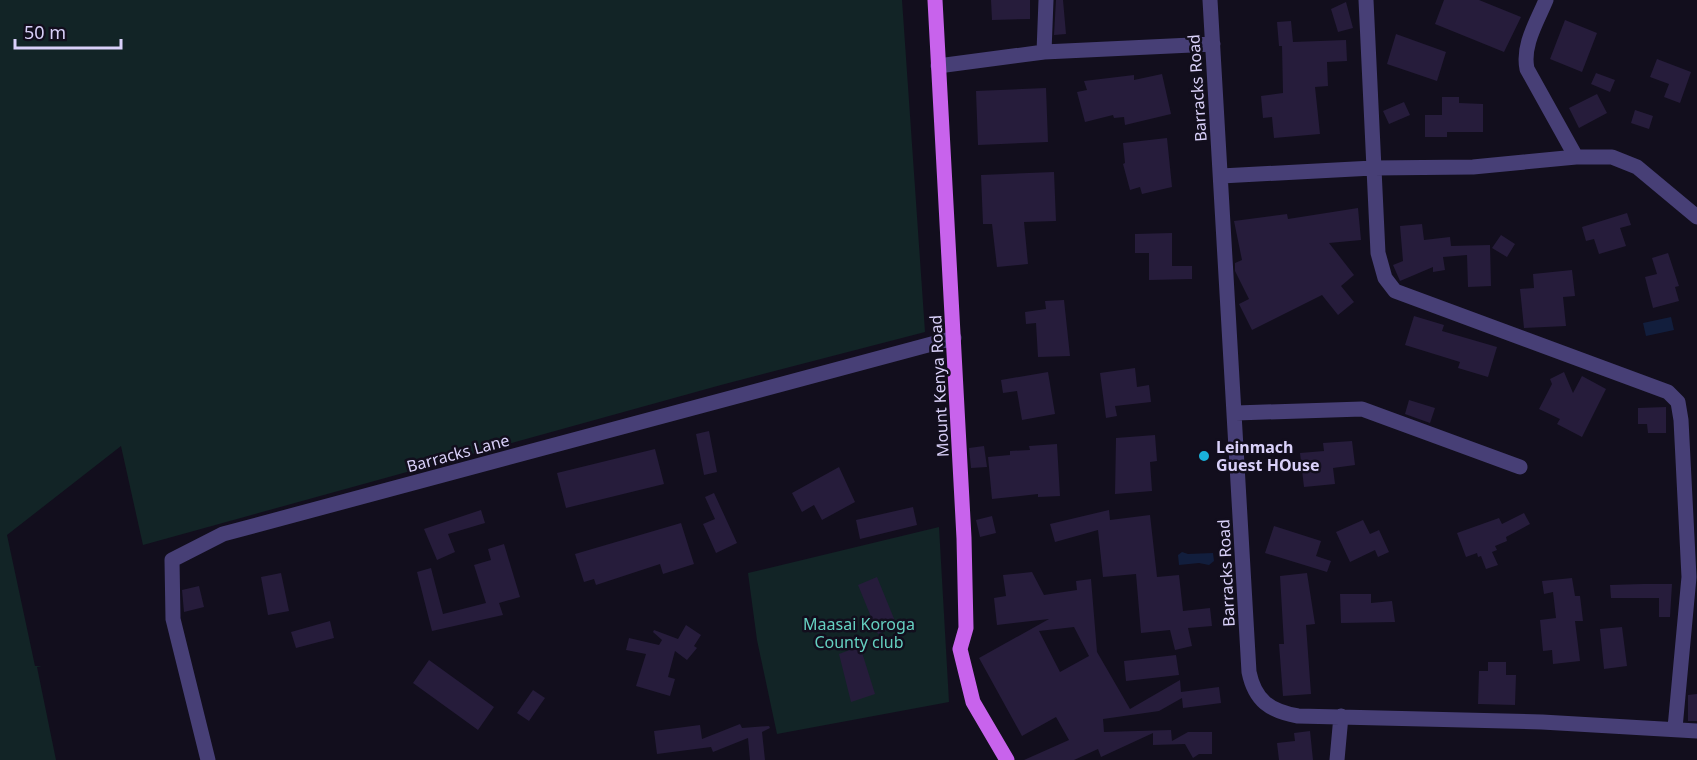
<svg xmlns="http://www.w3.org/2000/svg" width="1697" height="760" font-family="'Noto Sans',sans-serif">
  <rect width="100%" height="100%" fill="#120e1d"/>
  <path fill="#122426" d="M0 0H902L925 332 721 385 143 545 121 446 7 535 35 666H42L37 667 56 760H0Z
    M939 527 949 702 777 734 757 640 748 573Z"/>
  <path fill="#121e3d" d="M1671 317 1674 330 1646 336 1643 323Z
    M1182 552 1188 554 1213 553 1214 561 1209 565 1199 563 1179 565 1178 555Z"/>
  <path fill="#261c3b" fill-rule="evenodd" d="M991 0H1030V19L992 20Z
    M1056 0H1063L1066 34 1054 35Z
    M1444 0H1479L1521 17 1504 52 1435 24Z
    M1346 2 1353 28 1338 32 1331 9Z
    M1565 20 1597 33 1582 72 1550 59Z
    M1291 21 1293 42 1346 40 1347 61 1327 62 1328 86 1315 87 1320 134 1274 138 1272 117 1263 118 1261 96 1283 93 1282 46H1279L1277 22Z
    M1396 34 1446 52 1437 81 1387 64Z
    M1657 59 1691 72 1680 103 1664 97 1669 84 1650 77Z
    M1596 73 1615 80 1610 92 1591 84Z
    M1162 74 1171 114 1125 125 1124 117 1114 118 1113 115 1085 122 1077 92 1087 90 1084 81 1134 75V80Z
    M1046 88 1048 142 978 145 976 91Z
    M1597 94 1607 113 1579 128 1569 108Z
    M1442 97H1459V103L1483 104V132H1447V137H1425V115H1442Z
    M1404 102 1410 115 1389 124 1383 111Z
    M1635 110 1653 116 1649 129 1631 123Z
    M1167 138 1172 187 1142 194 1140 187 1130 190 1123 164 1125 163 1123 143Z
    M1054 172 1056 221 1024 222 1028 264 997 267 992 224H983L981 175Z
    M1358 208 1361 240 1329 243 1354 275 1341 286 1354 302 1338 315 1322 295 1252 330 1239 304 1249 299 1235 271V263L1242 260 1234 221 1287 214 1288 219Z
    M1627 213 1631 225 1620 228 1626 246 1599 254 1594 239 1586 241 1582 227Z
    M1422 224 1424 240 1450 237 1451 246 1490 245 1491 286 1468 287 1467 255 1443 257 1445 270 1433 272V267L1400 281 1393 265 1403 261 1400 226Z
    M1172 233V266H1192V279L1149 280V253H1135V234Z
    M1501 235 1515 244 1507 257 1492 248Z
    M1668 253 1679 286 1675 287 1679 301 1653 308 1645 277 1657 274 1652 258Z
    M1572 270 1575 296 1563 297 1566 326 1524 328 1520 289 1534 288 1533 274Z
    M1064 300 1070 356 1038 357 1036 323 1026 324 1025 312 1046 309 1045 301Z
    M1414 316 1444 325 1442 331 1497 347 1488 377 1458 368 1460 362 1405 345Z
    M1135 368 1137 387 1149 385 1151 402 1115 406 1117 416 1106 418 1100 373Z
    M1048 372 1055 414 1022 420 1017 391 1003 393 1001 380Z
    M1564 372 1573 393 1582 376 1606 389 1582 437 1557 424 1560 419 1539 409 1552 384 1550 379Z
    M1409 400 1435 408 1430 423 1405 414Z
    M1666 407V433H1648L1647 424H1638V408Z
    M709 431 717 472 704 475 696 434Z
    M1155 435 1157 461 1150 462 1152 491 1115 494 1116 438Z
    M1352 441 1355 465 1333 468 1335 484 1304 487 1300 453 1324 451 1323 443Z
    M1057 444 1060 496 1038 497V494L992 499 988 457 1010 455V451L1030 450 1029 446Z
    M984 446 987 467 971 468 969 448Z
    M655 449 664 484 566 508 557 473Z
    M839 467 855 502 822 520 814 505 802 512 792 493Z
    M714 493 737 543 716 553 703 524 715 519 705 497Z
    M913 507 917 525 860 539 856 520Z
    M481 510 485 523 448 534 455 552 437 560 424 529Z
    M1109 510 1110 520 1150 515 1157 577 1179 575 1183 611 1210 608 1212 626 1188 628 1192 646 1175 650 1170 630 1141 633 1136 574 1103 577 1098 530 1055 542 1050 524Z
    M1524 513 1530 524 1506 537 1507 541 1495 546 1497 550 1492 552 1498 565 1486 569 1481 556 1478 557 1477 553 1466 557 1457 533 1499 518 1502 524Z
    M992 516 996 533 980 537 976 520Z
    M1363 520 1370 534 1379 530 1389 552 1378 557 1375 550 1350 562 1336 532Z
    M681 523 694 564 663 574 660 564 596 585 594 579 584 582 575 554Z
    M1274 526 1321 541 1316 556 1331 561 1327 572 1265 553Z
    M504 544 520 597 499 603 503 615 432 631 417 572 431 568 443 614 486 603 474 565 491 560 488 549Z
    M1032 572 1044 595 1077 590 1076 581 1091 579 1097 652 1130 709 1180 680 1181 692 1219 687 1221 703 1183 708 1182 698 1159 711 1103 719 1104 732 1171 730 1172 741 1188 732H1212V754H1199L1193 758 1185 744 1153 745V733L1101 757 1098 749 1074 760H1024L1069 740 1056 717 1022 736 979 658 1049 619 997 625 994 598 1006 596 1003 575ZM1074 627 1089 656 1060 672 1039 631Z
    M281 573 289 611 268 615 261 577Z
    M1307 573 1315 624 1306 625 1311 694 1283 696 1279 644H1284L1280 576Z
    M877 577 897 626 878 634 858 585Z
    M1572 578 1575 596H1580L1583 621H1575L1580 661 1553 664 1552 650 1543 651 1540 620 1556 618 1553 592 1544 594 1542 581Z
    M1643 584H1672L1670 617H1659V598H1611L1610 585Z
    M199 586 204 607 184 612 182 590Z
    M1340 594H1371V603L1392 601 1395 622 1341 623Z
    M330 621 334 638 296 648 291 632Z
    M686 625 701 635 694 646 697 648 687 660 675 651 668 677 675 679 670 696 636 686 646 654 626 650 629 638 659 645 662 640 653 632 654 630 678 639Z
    M1622 627 1627 666 1604 669 1600 629Z
    M860 646 875 694 851 702 839 654Z
    M1176 655 1179 675 1126 681 1124 661Z
    M429 660 494 707 478 730 413 683Z
    M1488 662H1506V675H1516L1515 705 1478 704 1479 671H1488Z
    M533 690 545 698 529 721 517 713Z
    M1697 694V721H1688V695Z
    M740 724 742 728 769 726 770 728 762 732 765 760H750L748 738 713 752 711 747 657 754 654 731 700 725 702 739Z
    M1310 731 1313 760H1279L1277 743 1295 741 1294 733Z"/>
  <g fill="none" stroke-linecap="round" stroke-linejoin="round">
    <path stroke="#473f76" stroke-width="15" d="M1210 0 1249 672C1255 701 1270 711 1298 716L1542 722 1697 731
      M1366 0 1378 253 1385 278 1395 291 1668 392 1678 402 1681 420 1689 577 1675 728
      M1546 0C1537 22 1522 45 1527 69L1576 157
      M1044 52 1046 0
      M938 66 1044 52 1213 44
      M1221 176 1373 168 1473 167 1576 157H1612L1637 167 1697 217
      M1236 413 1362 409 1520 467
      M208 760 173 619 172 560 223 534 954 338
      M1337 760 1341 716"/>
    <path stroke="#c863ec" stroke-width="15" d="M935 0 964 538 966 628 960 649 973 702 1007 760"/>
  </g>
  <circle fill="#1ab2db" stroke="#120e1d" stroke-width="2" cx="1204" cy="456" r="6"/>
  <g text-anchor="middle" dominant-baseline="central" stroke-width="5" stroke-linejoin="round" paint-order="stroke">
    <g font-size="16" fill="#d9d0f9" stroke="#120e1d">
      <text transform="translate(1197 88) rotate(-94)">Barracks Road</text>
      <text transform="translate(939 386) rotate(-93)">Mount Kenya Road</text>
      <text transform="translate(458 453) rotate(-15)">Barracks Lane</text>
      <text transform="translate(1226 573) rotate(-93)">Barracks Road</text>
    </g>
    <g font-size="16" font-weight="bold" fill="#d9d0f9" stroke="#120e1d" text-anchor="start">
      <text x="1216" y="447">Leinmach<tspan x="1216" dy="18">Guest HOuse</tspan></text>
    </g>
    <g font-size="16" fill="#65d0c1" stroke="#120e1d">
      <text x="859" y="624">Maasai Koroga<tspan x="859" dy="18">County club</tspan></text>
    </g>
  </g>
  <path d="M15 39v9h106v-9" fill="none" stroke="#d9d0f9" stroke-width="3"/>
  <text x="24" y="39" font-size="18" fill="#d9d0f9" stroke="#120e1d" stroke-width="4.5" paint-order="stroke">50 m</text>
</svg>
